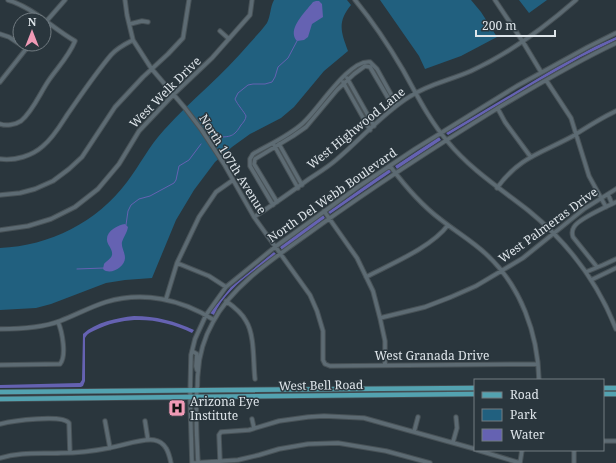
<svg xmlns="http://www.w3.org/2000/svg" width="616" height="463" font-family="'Noto Serif',serif">
  <rect width="100%" height="100%" fill="#2a363d"/>
  <path fill="#21607f" d="M274 0H347L351 5C337 22 341 32 348 51L324 71 294 107 281 118 250 134 232 147 215 162 194 190 176 220 152 278 125 280 106 283 51 304 36 308 0 310V248C50 246 97 222 127 182 140 165 149 146 164 130 191 100 223 75 249 44 255 37 262 30 267 23 271 15 270 7 274 0Z
    M380 0H471L481 12 497 37 461 56 425 69 419 56Z
    M519 0H547L529 13Z"/>
  <path fill="#6562b2" d="M316 1H319L322 4 323 17 312 24 308 37 304 40 297 41C286 30 306 11 313 2Z
    M616 37V40L581 57 530 86 448 135 446 133 557 67 596 46Z
    M439 137 441 140 397 169 395 166Z
    M389 169 391 172 330 214 328 212Z
    M323 215 325 218 282 250 280 247Z
    M125 224 128 227C127 233 124 236 122 242 121 247 125 252 125 258 125 267 110 276 103 269L104 264C106 261 111 259 112 255 113 249 107 245 107 240 106 231 118 225 125 224Z
    M274 252 276 254C254 271 225 289 214 315L210 313 231 287Z
    M134 316C156 316 174 321 194 330L192 333C163 319 131 315 100 328 94 331 88 332 85 338V381L83 386 81 387 0 388V385L80 383 82 380 83 334C96 322 117 318 134 316Z"/>
  <g fill="none" stroke-linecap="round" stroke-linejoin="round">
    <path stroke="#6562b2" stroke-width="1" d="M217 137C230 137 234 137 241 125 243 123 246 119 246 116 245 113 237 104 235 99L238 93 248 85 253 84H265L272 82 275 77 278 67 288 58 297 41
      M126 225 128 211 131 205 139 199 150 196 174 183 176 180 179 166 189 160 201 144
      M77 269 104 268"/>
    <defs>
      <path id="minor" d="M125 0 127 15 133 40 151 68 185 108 201 129 224 164 254 217 310 295 317 311 323 331V360L325 364 330 366 538 364
        M355 0C373 22 389 46 403 70 417 95 429 120 448 142 471 170 501 189 529 211 567 242 598 283 616 329
        M495 0 523 42 541 72
        M44 24 65 0
        M130 24 142 21 148 22
        M220 31 229 39
        M0 34 9 37 27 49
        M347 78 374 126
        M546 80 571 118 589 176 606 207
        M0 82 30 44
        M343 82 370 130
        M498 109 505 122 530 156
        M0 124C6 126 15 125 21 121 33 111 40 93 49 80 58 67 69 56 75 41 52 28 34 8 8 0
        M279 144 302 185
        M274 145 298 188
        M0 159C15 161 32 156 43 146 53 138 60 126 67 115 81 95 95 74 111 55 117 48 125 44 133 40
        M390 166C405 186 420 204 440 219 455 231 472 241 486 254 521 286 538 334 539 380
        M497 188C519 157 542 153 573 136 587 127 601 118 616 111
        M608 194 612 204
        M0 195 20 193 35 189 53 181 69 169 82 157 115 107 143 77 168 54 183 38 189 0
        M277 202 254 164 255 159 293 136 306 127 337 90 354 74 365 66 370 67 394 108
        M273 205 250 166V159L253 154C270 144 289 136 303 123 318 110 349 59 370 62L377 69 397 105
        M324 211 357 258 373 291 380 318 385 341V365
        M254 217C273 205 291 192 309 179 318 173 328 167 336 160 361 139 382 114 409 97 428 84 451 80 471 71 510 53 544 28 576 0
        M0 230 28 226 51 219 75 207 98 189 119 164 139 131 174 94 212 58 250 15 252 0
        M177 263 209 276 226 287
        M597 267 573 237C572 234 572 230 574 227 578 219 606 207 616 202
        M586 272 603 265 616 259
        M366 277C391 264 432 247 448 225
        M591 280 616 268
        M166 299 177 263 199 217 216 192 233 180
        M226 301C233 306 242 313 246 321 255 335 253 363 255 379
        M380 318 425 307 451 297 476 286 523 258 584 209 616 189
        M0 329C20 329 42 328 60 321 76 315 90 307 106 302 143 291 181 299 214 320
        M192 351 197 354 196 366 197 370
        M0 365 60 364C67 356 62 331 58 322
        M252 419 254 428
        M105 421 110 448
        M145 421 148 440
        M0 424C12 421 62 414 69 423L70 453
        M414 432 418 417
        M603 441H616
        M453 442 457 428 456 417
        M477 450 520 463
        M0 458C20 452 40 454 61 453 77 453 94 451 109 448 122 446 142 438 154 440 166 442 169 453 171 463
        M220 460 219 435 221 432 249 430 279 421 308 417 324 416 364 418 475 449
        M192 463 190 397 191 355 195 339 206 315 226 287 275 247 358 187 415 149 517 86 588 47 616 33
        M193 463 238 460 259 455 279 449 308 444 338 443 386 451 430 463
        M198 463C197 438 195 414 197 389 198 384 197 379 198 373 199 355 204 338 213 322 233 283 282 253 316 228 376 185 436 146 498 108 537 85 575 62 616 43
        M520 463 522 450
        M574 463V450"/>
      <path id="major" d="M603 388H616
        M0 392 475 388
        M603 394H616
        M0 399 475 394"/>
    </defs>
    <use href="#minor" stroke="#485257" stroke-width="5.5"/>
    <use href="#major" stroke="#485257" stroke-width="6"/>
    <use href="#minor" stroke="#5d6b73" stroke-width="3.5"/>
    <use href="#major" stroke="#53a2b0" stroke-width="4.5"/>
  </g>
  <defs>
    <symbol id="hospital-square" viewBox="-11 -11 22 22"><rect x="-9" y="-9" width="18" height="18" rx="4" fill="#f09ab6" stroke="#2a363d"/><path d="M-5-5h3v3.5h4V-5h3V5h-3V1.5h-4V5h-3Z" fill="#111"/></symbol>
  </defs>
  <g fill-rule="evenodd">
    <use href="#hospital-square" x="167" y="398" width="20" height="20"/>
  </g>
  <g text-anchor="middle" dominant-baseline="central" stroke-width="3" stroke-linejoin="round" paint-order="stroke">
    <g font-size="12" fill="#dee5ea" stroke="#2a363d">
      <text transform="translate(165 92) rotate(-45)">West Welk Drive</text>
      <text transform="translate(356 128) rotate(-39)">West Highwood Lane</text>
      <text transform="translate(233 164) rotate(58)">North 107th Avenue</text>
      <text transform="translate(332 195) rotate(-35)">North Del Webb Boulevard</text>
      <text transform="translate(548 225) rotate(-36)">West Palmeras Drive</text>
      <text x="432" y="355">West Granada Drive</text>
      <text transform="translate(321 385) rotate(-1)">West Bell Road</text>
    </g>
    <g font-size="12" fill="#dee5ea" stroke="#2a363d" text-anchor="start">
      <text x="190" y="401">Arizona Eye<tspan x="190" dy="14">Institute</tspan></text>
    </g>
  </g>
  <rect x="474" y="379" width="130" height="72" fill="#2a363d" stroke="#727c82"/>
  <rect x="482" y="392" width="20" height="6" fill="#53a2b0" stroke="#727c82"/>
  <text x="510" y="399" font-size="12" fill="#dee5ea">Road</text>
  <rect x="482" y="409" width="20" height="12" fill="#21607f" stroke="#727c82"/>
  <text x="510" y="419" font-size="12" fill="#dee5ea">Park</text>
  <rect x="482" y="429" width="20" height="12" fill="#6562b2" stroke="#727c82"/>
  <text x="510" y="439" font-size="12" fill="#dee5ea">Water</text>
  <g transform="translate(32 32)"><circle r="19" fill="#2a363d" stroke="#727c82"/>
  <path d="M0-3L7 15L0 10L-7 15Z" fill="#f09ab6"/>
  <text y="-6" font-size="11" font-weight="bold" text-anchor="middle" fill="#dee5ea">N</text>
  </g>
  <path d="M476 30v6h79v-6" fill="none" stroke="#dee5ea" stroke-width="2"/>
  <text x="482" y="30" font-size="12" fill="#dee5ea" stroke="#2a363d" stroke-width="3" paint-order="stroke">200 m</text>
</svg>
